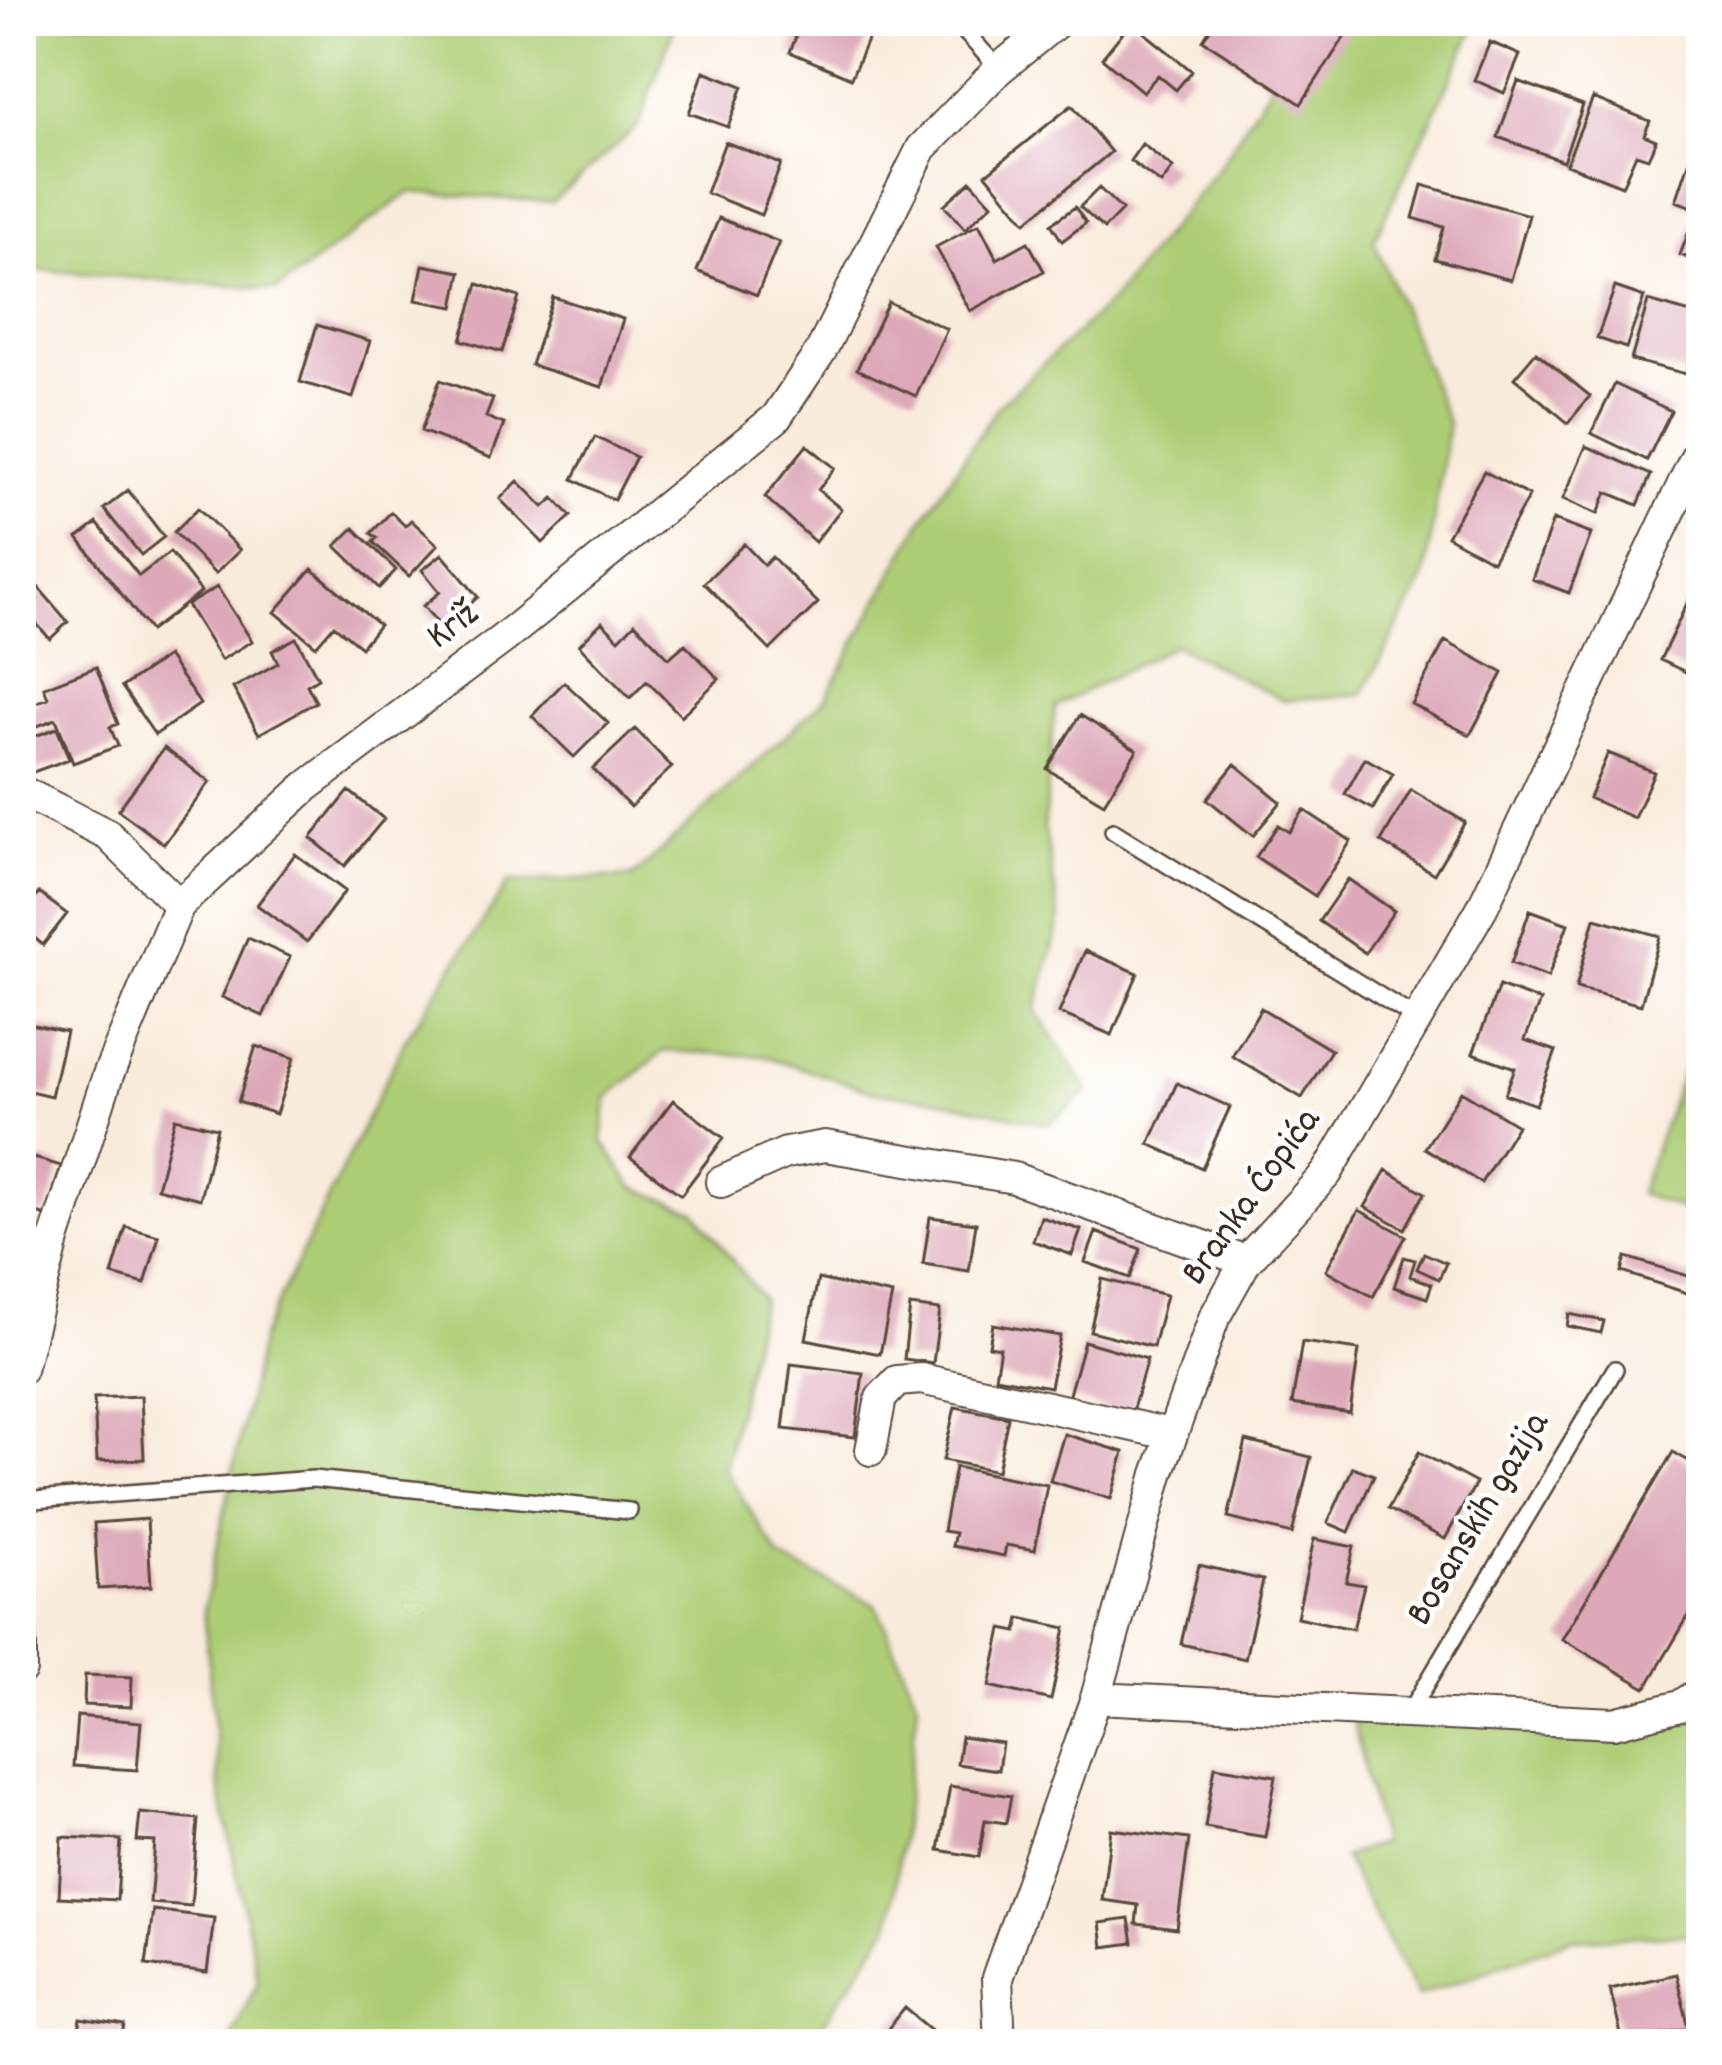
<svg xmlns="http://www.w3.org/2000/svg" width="1722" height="2065" font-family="Dekko,sans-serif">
  <rect width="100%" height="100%" fill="#fff"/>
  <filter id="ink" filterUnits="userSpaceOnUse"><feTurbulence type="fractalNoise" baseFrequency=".00833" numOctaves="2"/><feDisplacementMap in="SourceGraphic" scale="24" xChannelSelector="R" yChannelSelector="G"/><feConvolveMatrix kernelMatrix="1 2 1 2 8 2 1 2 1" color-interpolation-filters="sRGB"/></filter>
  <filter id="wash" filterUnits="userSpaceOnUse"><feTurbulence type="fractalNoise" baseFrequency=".004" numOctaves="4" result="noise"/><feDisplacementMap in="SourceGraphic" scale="48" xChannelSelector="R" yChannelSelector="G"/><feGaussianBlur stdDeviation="2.7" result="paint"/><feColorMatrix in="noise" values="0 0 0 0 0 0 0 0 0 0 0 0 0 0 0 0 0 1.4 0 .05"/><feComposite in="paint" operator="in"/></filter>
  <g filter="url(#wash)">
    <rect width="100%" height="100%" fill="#f9ebdb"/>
    <path fill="#adcd75" stroke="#747c4a" stroke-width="3" d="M21 21H676L639 125 552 202 410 192 277 290 21 268Z
      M1309 21H1478L1374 240 1448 424 1425 576 1363 694 1283 700 1174 645 1055 707 1044 825 1060 922 1036 1010 1089 1092 1048 1124 937 1099 875 1092 765 1056 664 1051 608 1097 602 1140 633 1187 695 1211 762 1299 724 1469 780 1558 876 1605 918 1703 890 1925 809 2044H228L258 1981 219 1785 204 1609 261 1337 405 1040 509 882 633 877 825 699 920 524 998 406 1112 300 1221 164Z
      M1701 1020V1216L1639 1194Z
      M1701 1692V1934L1571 1939 1417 1996 1343 1857 1381 1843 1350 1707 1614 1723Z"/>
    <g id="blocks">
      <path fill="#dda9b9" d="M802 21H875L851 78 790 52Z
        M1215 21H1355L1301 104 1203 40Z
        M1131 22 1192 71 1176 90 1158 75 1143 92 1102 58Z
        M1490 42 1520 55 1504 93 1474 80Z
        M704 71 743 86 728 127 689 113Z
        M1518 81 1583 105 1563 161 1498 137Z
        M1593 98 1650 121 1644 135 1656 140 1648 158 1636 154 1622 186 1566 164Z
        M1072 105 1111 152 1026 222 986 174Z
        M1697 139 1701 140V210L1676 201Z
        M725 142 781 164 761 215 706 193Z
        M1142 144 1173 168 1161 184 1130 161Z
        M971 181 992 204 965 229 944 205Z
        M1422 185 1529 215 1511 280 1435 259 1444 227 1413 218Z
        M1099 188 1122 210 1104 229 1080 207Z
        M1075 207 1086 223 1062 241 1051 224Z
        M1696 213 1701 215V263L1680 255Z
        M719 218 779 242 757 295 697 271Z
        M979 224 997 259 1028 242 1044 271 970 311 936 247Z
        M423 265 461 272 454 307 416 300Z
        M478 284 519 297 502 352 461 340Z
        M1615 287 1644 297 1626 348 1597 338Z
        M553 297 623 319 602 387 531 365Z
        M1648 301 1701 316 1686 374 1631 360Z
        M888 302 947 329 916 396 857 369Z
        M317 325 370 341 353 398 300 382Z
        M1536 352 1590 396 1568 423 1514 378Z
        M440 380 493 399 486 417 504 424 491 458 421 431Z
        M1615 384 1671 411 1647 460 1591 433Z
        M595 437 636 457 614 500 573 479Z
        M807 445 835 468 818 490 841 509 815 542 765 497Z
        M1586 446 1651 475 1638 505 1607 492 1598 514 1563 499Z
        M1484 471 1529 496 1492 561 1447 536Z
        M518 481 544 507 554 498 571 516 543 543 500 499Z
        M128 490 164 537 141 555 104 509Z
        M198 508 240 550 215 574 174 532Z
        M391 512 405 526 411 520 438 545 409 576 373 542 377 538 371 533Z
        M1553 520 1591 534 1569 593 1532 579Z
        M97 523 139 576 170 552 201 592 150 631 78 538Z
        M354 528 396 570 379 588 336 546Z
        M744 544 764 565 772 557 818 603 770 650 704 583Z
        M442 554 478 597 441 627 423 606 440 592 422 570Z
        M312 569 379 625 361 647 334 625 316 646 275 612Z
        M1701 574V679L1660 660Z
        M217 587 252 641 221 660 187 605Z
        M39 588 68 622 50 639 21 606Z
        M602 622 619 639 635 623 669 658 685 644 719 679 681 716 647 681 630 698 579 645Z
        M296 638 318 678 307 685 316 702 259 734 233 688 278 663 272 651Z
        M1445 641 1503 673 1470 735 1411 704Z
        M167 656 200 704 155 735 122 687Z
        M96 667 118 724 110 727 118 746 73 763 56 719 21 732V708L48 698 44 687Z
        M564 682 608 723 574 757 532 716Z
        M1080 715 1137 750 1104 803 1047 769Z
        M57 728 69 759 25 775 21 741Z
        M635 729 672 767 630 807 593 769Z
        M164 748 210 782 164 844 118 810Z
        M1608 753 1654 772 1634 818 1589 798Z
        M1365 758 1393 774 1373 809 1345 794Z
        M1235 764 1281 802 1253 836 1207 799Z
        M1411 790 1465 822 1434 874 1381 842Z
        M349 791 384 819 345 866 311 838Z
        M1304 810 1351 841 1315 896 1256 857 1278 825 1289 832Z
        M295 854 345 891 307 942 257 905Z
        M1348 879 1394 911 1365 953 1319 921Z
        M39 893 67 914 43 945 21 927V916Z
        M1530 910 1568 924 1548 977 1511 963Z
        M1595 918 1660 936 1641 1005 1576 988Z
        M248 938 290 957 263 1016 222 997Z
        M1085 951 1138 973 1112 1035 1059 1013Z
        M1499 986 1540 1001 1525 1040 1556 1051 1536 1105 1505 1094 1515 1068 1473 1053Z
        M1261 1008 1331 1050 1302 1098 1232 1056Z
        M21 1022 66 1032 51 1096 21 1089Z
        M256 1046 294 1058 276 1114 238 1102Z
        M1177 1083 1230 1107 1202 1168 1149 1144Z
        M1461 1091 1517 1125 1481 1183 1425 1148Z
        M673 1100 724 1138 681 1195 630 1157Z
        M175 1118 217 1128 200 1199 157 1188Z
        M21 1154 61 1166 46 1216 21 1208Z
        M1386 1170 1425 1193 1405 1229 1365 1207Z
        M1359 1210 1406 1236 1373 1297 1326 1270Z
        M930 1217 976 1223 969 1271 923 1264Z
        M1041 1217 1081 1230 1072 1255 1033 1241Z
        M126 1227 159 1236 145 1284 112 1275Z
        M1096 1232 1141 1249 1130 1278 1085 1262Z
        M1424 1253 1446 1263 1439 1279 1417 1269Z
        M1404 1257 1415 1260 1410 1276 1432 1284 1427 1298 1394 1287Z
        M1626 1257 1695 1278 1690 1294 1622 1272Z
        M818 1279 892 1295 880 1354 806 1339Z
        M1102 1279 1166 1295 1153 1347 1090 1331Z
        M910 1306 940 1310 933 1363 904 1359Z
        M1569 1314 1604 1321 1601 1333 1567 1326Z
        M993 1324 1060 1336 1050 1387 995 1377 1000 1348 989 1346Z
        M1084 1341 1147 1359 1131 1416 1068 1398Z
        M1302 1342 1359 1350 1350 1413 1292 1404Z
        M791 1364 863 1373 855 1437 783 1429Z
        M141 1396 144 1459 97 1461 94 1398Z
        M955 1407 1008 1417 997 1471 943 1460Z
        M1064 1434 1124 1452 1111 1499 1050 1481Z
        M1246 1441 1311 1457 1292 1534 1228 1518Z
        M1419 1452 1476 1483 1445 1539 1388 1509Z
        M1673 1452 1701 1468V1595L1646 1688 1562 1639Z
        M955 1467 1047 1485 1035 1550 1006 1545 1004 1556 952 1546 955 1533 943 1531Z
        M1353 1467 1374 1475 1349 1532 1328 1523Z
        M147 1519 151 1586 98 1589 94 1523Z
        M1314 1539 1354 1547 1346 1582 1364 1585 1353 1629 1297 1617Z
        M1199 1565 1263 1580 1245 1659 1181 1644Z
        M1020 1618 1066 1628 1051 1700 990 1686 1002 1629 1017 1632Z
        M85 1675 132 1677 131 1707 84 1705Z
        M77 1716 141 1722 137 1770 73 1766Z
        M961 1737 1002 1743 998 1770 957 1764Z
        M1215 1766 1276 1776 1265 1837 1205 1827Z
        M950 1786 1011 1796 1006 1823 985 1820 979 1857 939 1850Z
        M140 1813 198 1819 191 1906 150 1903 155 1842 137 1841Z
        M1111 1829 1189 1839 1177 1929 1136 1924 1138 1905 1102 1900Z
        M62 1837 121 1840 117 1900 59 1897Z
        M153 1910 214 1918 207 1973 146 1965Z
        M1129 1919 1133 1943 1103 1947 1100 1923Z
        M1676 1974 1689 2028 1623 2043 1610 1989Z
        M905 2008 948 2044H876Z
        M81 2019 125 2026 122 2044H77Z"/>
    </g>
  </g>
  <g filter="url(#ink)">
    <use href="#blocks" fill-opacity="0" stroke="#58473a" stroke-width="3"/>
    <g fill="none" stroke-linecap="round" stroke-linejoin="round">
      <defs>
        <path id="lane" d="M955 21 999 69
          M1113 831 1414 1017
          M21 1501 313 1479 629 1511
          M1411 1710 1615 1369"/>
        <path id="street" d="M21 791 108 835 179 905
          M721 1182 786 1153 825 1146 1014 1178 1246 1261
          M21 1369 54 1240 108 1075 179 905 306 787 504 638 776 418 821 351 922 148 999 69 1058 21
          M871 1450 881 1398 897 1381 921 1379 1170 1434
          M21 1572V1670
          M1096 1698 1614 1723 1680 1706 1701 1692
          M1000 2044 997 1978 1096 1698 1158 1474 1214 1318 1246 1261 1327 1173 1482 908 1701 446"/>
      </defs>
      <use href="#lane" stroke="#58473a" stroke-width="20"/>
      <use href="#street" stroke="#58473a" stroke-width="34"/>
      <use href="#lane" stroke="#fff" stroke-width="15"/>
      <use href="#street" stroke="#fff" stroke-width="30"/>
    </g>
  </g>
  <g text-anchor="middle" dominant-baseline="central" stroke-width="9" stroke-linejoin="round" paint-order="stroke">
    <g font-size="39" fill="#3b2a1e" stroke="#fff">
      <text transform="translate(454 627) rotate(-37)">Križ</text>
      <text transform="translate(1253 1198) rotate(-54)">Branka Ćopića</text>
      <text transform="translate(1480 1520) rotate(-59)">Bosanskih gazija</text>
    </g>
  </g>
  <rect width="1722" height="2065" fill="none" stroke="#fff" stroke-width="72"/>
</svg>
